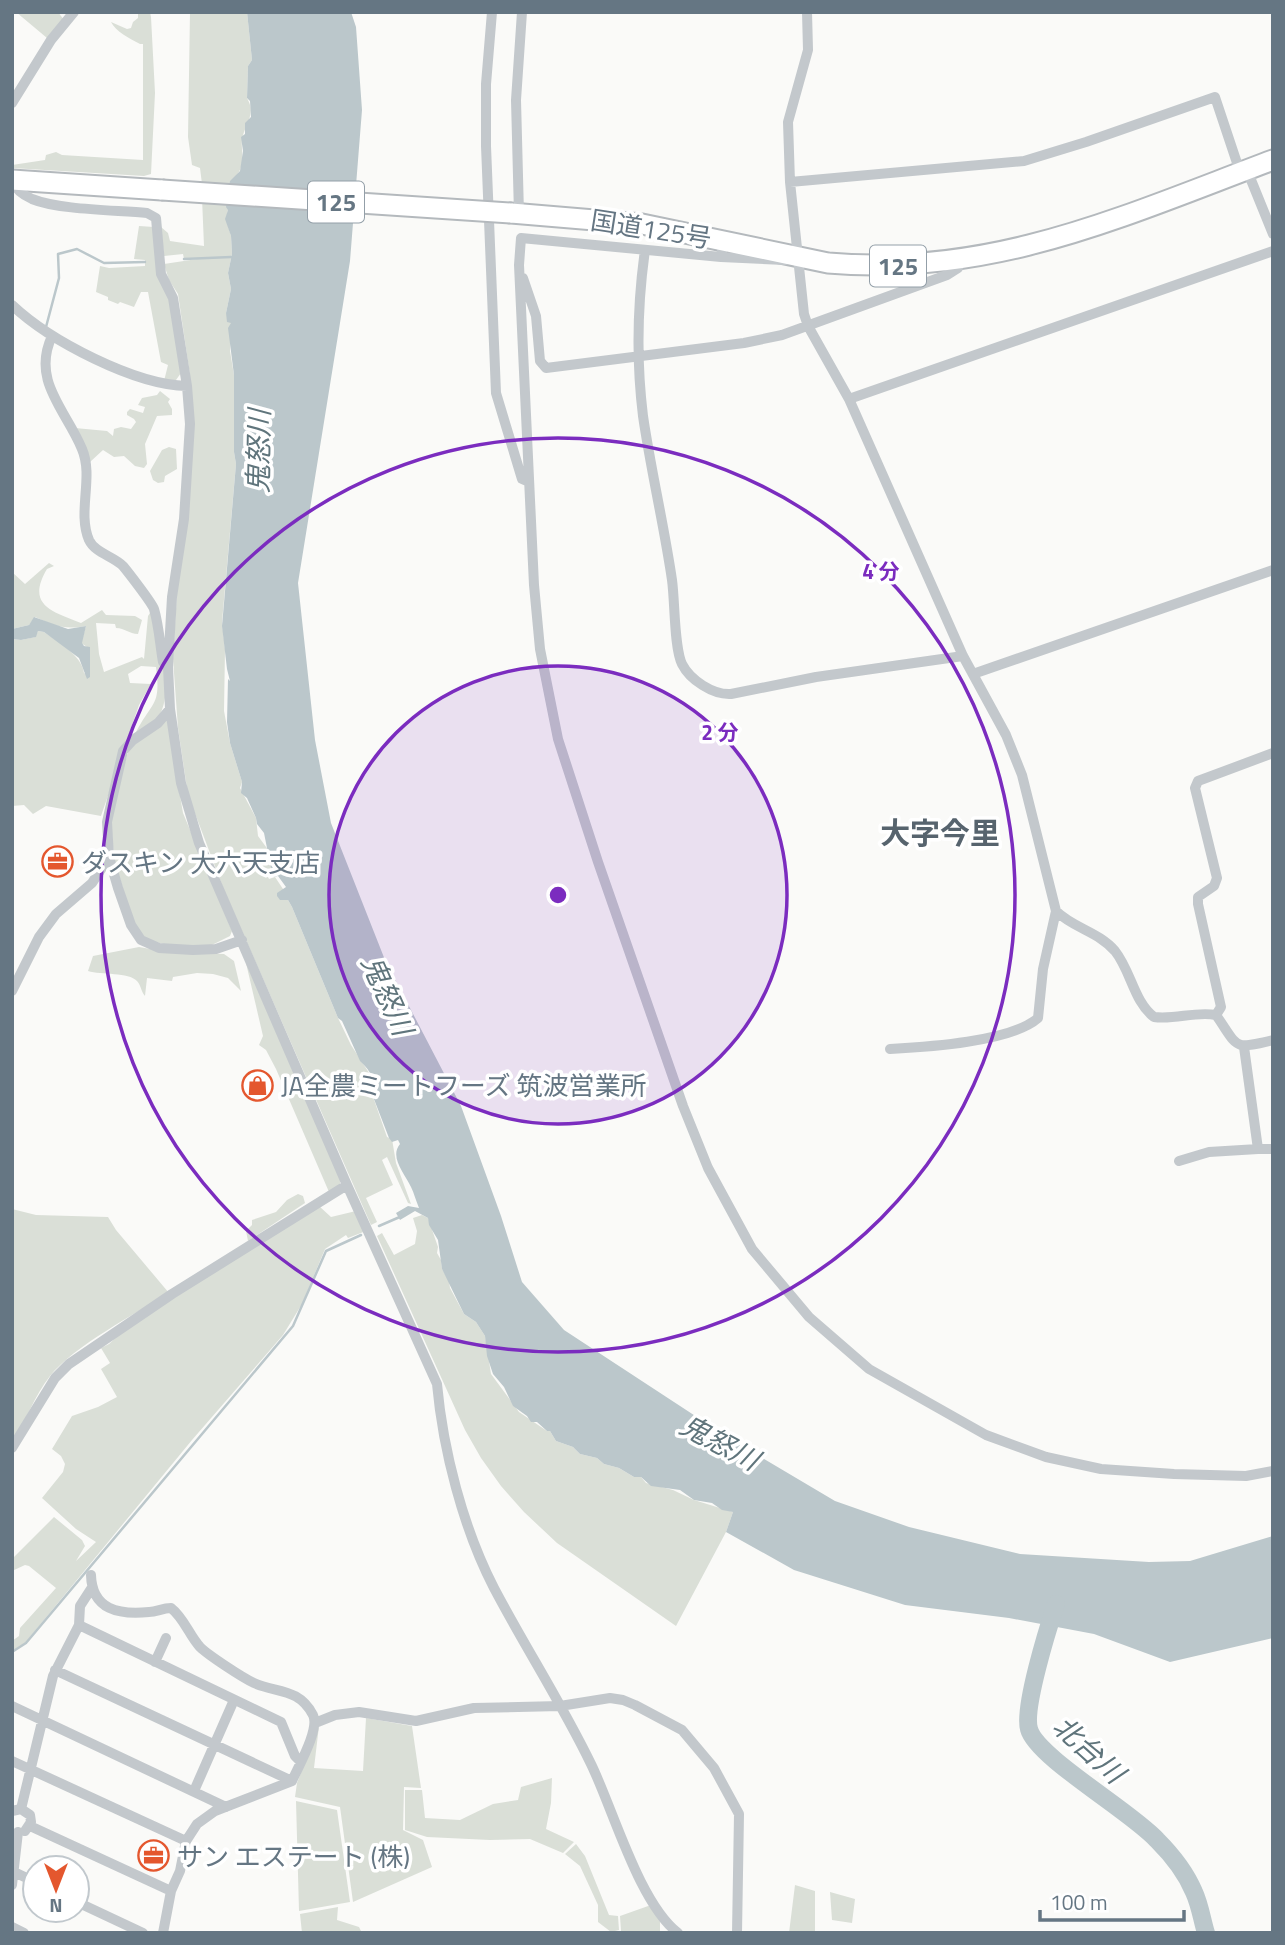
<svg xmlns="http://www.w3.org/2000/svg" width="1285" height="1945" font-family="'Titillium Web','Noto Sans JP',sans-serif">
  <rect width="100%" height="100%" fill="#fafaf8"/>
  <path fill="#dadfd7" d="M16 12H58L64 20 47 38Z
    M138 12H150L151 17 155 93 151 174 144 176 12 168V165L45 160 46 155 56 152 62 155 143 160V44H140C129 38 116 32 111 22L127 29 131 28 133 22 138 18Z
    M190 12H247L252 60 248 66 247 98C257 115 244 125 242 140 241 149 244 158 241 167 239 175 232 178 229 186L202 184 200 168 192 165 188 137Z
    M202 198 227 200 228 210 226 219 231 236 232 254 228 273 231 289 226 313 231 322 230 351 234 375V452L236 464 222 622 225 649 224 711 230 743 242 782 240 788 256 818 258 836 269 851 272 864 271 868 266 873 269 879 275 877 283 889 285 899 288 900 292 907 338 1018 351 1045 373 1079 375 1086 372 1094 387 1137 392 1139 396 1163 411 1204 408 1203 387 1157 382 1160 393 1185 366 1198 377 1222 371 1225 224 890 188 795 178 728 173 659 190 375 178 294 169 280 164 264 197 259H184L183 254 164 256 161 227 168 233 170 241 204 246Z
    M139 226 154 227 169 295 181 373 176 380 164 381 168 365 161 362 148 292H141L134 307 120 302 118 304 108 300V297L96 292 100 266 109 268 145 266V260L134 259Z
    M160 391 170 399 168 402 172 409V415L157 416 145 444 147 464 144 468 135 466 124 456 114 457 103 450 90 462 75 428 107 431 113 436 114 429 121 427 131 429 136 422 134 419 127 415V412L130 409 143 413 145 407 138 405 142 398 157 395Z
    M169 447 176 449 177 469 165 476 164 482 158 483 153 480 150 471 162 450Z
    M49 563 54 566 47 569C25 606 54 612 81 623L102 610 106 615 135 616 142 620 138 634C129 634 125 628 116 628L115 624 96 623 99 654 104 672 142 657 144 659 148 616 152 610C158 638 178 697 155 721 150 725 141 729 136 732 153 700 161 706 156 667L141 666 128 674 130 683 151 684 139 705 101 816 46 806 33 814 24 805 12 806V639L21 640 35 637 38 631 44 632C59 642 82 656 84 673L90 676V649L81 643 86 626C64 630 55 626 35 617L29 625 12 629V572L25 584Z
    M167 719 183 813 232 931 230 936 212 945 172 946 147 940 136 927 124 892 114 858 111 822 124 766 129 749Z
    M139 947 168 952 224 954 234 961 241 991 228 978 213 974 197 973 173 977 172 981 147 978 145 996C141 992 141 985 137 981 129 972 101 975 88 971L93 956Z
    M246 963 341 1180 339 1186 329 1192 276 1069 266 1050 259 1045 263 1036Z
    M298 1194 303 1196 305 1203 248 1241 246 1231 252 1225V1220L276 1212 287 1200Z
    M319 1206 331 1217 356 1211 366 1231 348 1238 346 1235 325 1249 302 1304 283 1335 192 1440 25 1643 12 1651V1641L19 1636 20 1628 56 1588 29 1566 25 1565 12 1571V1559L54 1517 82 1540 85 1546 76 1561 96 1542 76 1529 42 1498 63 1472 65 1464 61 1456 52 1449 72 1416 98 1407 117 1397 101 1369 110 1363 101 1348 109 1344 121 1333 188 1288Z
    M12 1209 36 1215 108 1217 116 1230 169 1293C135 1314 74 1346 50 1376 34 1396 27 1420 12 1441Z
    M422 1215 428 1218 438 1247 437 1253 441 1260 442 1269 449 1281 450 1288 464 1314 476 1322 485 1336 491 1374 519 1412 547 1431H550L556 1441 573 1447 580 1454 597 1458 604 1464 619 1468 634 1477H641L646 1483 673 1490 694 1500 733 1512 726 1532 676 1626 557 1543 524 1512 501 1486 481 1458 465 1430 377 1236 382 1233 394 1255 415 1244 417 1231 413 1218Z
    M366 1718 412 1726 421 1788 404 1787 403 1830 423 1840 432 1867 353 1902 340 1807 295 1797 297 1783 319 1726 314 1768 363 1771Z
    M552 1778 551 1803 546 1829 574 1842 563 1853 530 1839 490 1840 427 1837 405 1830V1790H422L425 1818 460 1820 493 1804 518 1800 521 1787Z
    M296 1801 337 1810 350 1902 299 1911Z
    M576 1844 585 1856 609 1915 618 1916 619 1930 611 1932 598 1922V1905L580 1866 565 1854Z
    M795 1885 815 1891V1933H789Z
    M830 1892 855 1899 852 1923 832 1920Z
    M651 1905 660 1918V1933H614L621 1931 620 1916Z
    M338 1907 337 1920 359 1927 362 1933H302L300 1914Z"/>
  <path fill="#bbc7cb" d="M247 12H351L356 27 362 110 350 261 298 583 315 740 331 823 385 960 461 1106 501 1216 522 1282 564 1330 732 1440 835 1501 909 1527 1020 1554 1149 1562 1190 1561 1273 1536V1638L1170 1662 1094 1634 1009 1618 905 1605 794 1570 726 1532 733 1512 722 1510 712 1503 694 1500 680 1490 651 1486 641 1477H634L619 1468 604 1464 597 1458 580 1454 573 1447 556 1441 550 1431H547L537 1422H531L527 1416 513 1406 504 1387 493 1374 487 1356 485 1336 476 1322 464 1314 442 1269 438 1240 429 1225 428 1218 415 1211 400 1220 396 1213 408 1206 419 1208C416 1201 414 1193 411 1187 405 1174 389 1157 400 1144L398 1140 392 1142 389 1138 372 1094C378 1082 369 1069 360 1061L342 1021 338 1018 292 907 288 900H280L277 896V893L286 887 278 876 273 877 275 871 271 868 264 833 257 824 256 818 247 798 241 793 242 782 230 743 227 722 228 679 230 681 227 669 222 626 236 464 234 452V375L228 328 231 323 227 322 226 313 231 289 228 273 232 254 231 236 225 219 228 210 226 207 230 181 240 171 243 151 241 137 245 134V123L251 117 250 101 247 98 248 66 252 60Z
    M34 617 68 629 86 626 82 643 84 646 90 647V677L87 679 79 658 44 632 38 631 36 637 21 640 12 639V629L29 625Z"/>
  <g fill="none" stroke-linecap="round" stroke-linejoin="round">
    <path stroke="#bbc7cb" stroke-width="2.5" d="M184 259 231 257
      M46 327 59 278 58 254 77 249 104 263 145 262
      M379 1226 402 1216
      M12 1652 26 1643 293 1326 326 1251 361 1235"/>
    <path stroke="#bbc7cb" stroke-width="18" d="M1056 1604C1048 1628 1023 1708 1029 1729 1036 1757 1132 1812 1157 1840 1171 1854 1186 1873 1194 1892 1200 1905 1202 1920 1206 1933"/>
    <defs>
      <path id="highway" d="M12 180 162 190
        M511 213 642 224 828 263C993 277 1123 216 1273 160"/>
    </defs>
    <use href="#highway" stroke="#b4b9bd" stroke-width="23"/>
    <path stroke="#c3c8cc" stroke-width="10" d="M492 12 486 84V146L496 393 522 479 529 482
      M807 12 808 50 788 122 790 182 804 314 808 326 849 399 963 656 1006 735 1022 775 1056 911 1043 969 1038 1018C1011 1042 926 1047 890 1049
      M12 103 51 40 74 12
      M1247 170 1273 234
      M12 181C16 190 23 195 32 199 59 210 116 210 147 213L156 218 161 274 173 298 187 386 190 424 184 519 172 597 168 667 170 709 181 783 199 843 347 1185 437 1384C443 1450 463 1528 494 1588 525 1647 562 1704 591 1764 613 1809 639 1903 678 1933
      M790 182 1024 161 1086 142 1215 97 1240 172
      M519 214 516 100 522 12
      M724 240 721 257 521 238 519 265 534 585 540 649 558 739 598 862 683 1106 708 1168 752 1249 809 1317 869 1369 986 1435 1046 1457 1101 1469 1174 1474 1246 1476 1273 1471
      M645 250C637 307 636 359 643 416 651 471 664 525 672 580 675 601 674 648 682 664 690 680 713 695 731 694L816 677 963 656
      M721 257 785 260
      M523 278 536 316 540 361 546 368 744 343 782 335 947 275 958 268 959 260
      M12 305C50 341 135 385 187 386
      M52 336C31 381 66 410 82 449 94 477 77 512 89 540 95 553 113 556 123 566 128 572 152 603 154 609 159 626 160 645 163 662L166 665
      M849 399 1273 251
      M973 674 1273 570
      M170 709 158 723 133 740 123 751 107 822 109 857 118 888 131 925 141 940 159 948 193 950 216 949 242 940
      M1056 911C1073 928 1099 932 1115 951 1131 971 1134 1002 1154 1017 1175 1020 1195 1011 1216 1015 1239 1048 1232 1050 1273 1040
      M12 991 39 937 56 914 92 883 109 857
      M1216 1015 1221 1007 1198 904V897L1214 886 1217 878 1195 788 1198 781 1273 753
      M1244 1047 1258 1149H1273
      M1179 1161 1209 1152 1258 1149
      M12 1448 55 1378 69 1364 172 1294 347 1185
      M91 1575C92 1610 119 1615 149 1612 157 1612 162 1608 171 1608 184 1618 189 1635 200 1647 208 1655 243 1678 254 1683 277 1693 299 1688 313 1715 320 1729 298 1767 292 1781L215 1811 197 1824 186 1841 180 1871 171 1891 163 1933
      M79 1625 281 1722 295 1756 301 1762
      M155 1662 166 1638
      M55 1670 292 1781
      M12 1706 226 1807
      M315 1723 335 1715 359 1712 416 1721 474 1708 560 1706 610 1698 623 1700 635 1705 682 1730 714 1768 739 1814 737 1933
      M12 1761 186 1841
      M194 1791 234 1700
      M21 1809 53 1676 79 1625 80 1606 91 1589
      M12 1811 21 1809 30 1815 31 1822 25 1831
      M30 1826 171 1891
      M12 1871 35 1882
      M12 1885 18 1832
      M77 1902 143 1933
      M12 1927 24 1933"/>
    <use href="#highway" stroke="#fff" stroke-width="19"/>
    <defs>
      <path id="highway-bridge" d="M162 190 511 213"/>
    </defs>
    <use href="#highway-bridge" stroke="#b4b9bd" stroke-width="23" stroke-linecap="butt"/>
    <use href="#highway-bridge" stroke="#fff" stroke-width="19"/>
  </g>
  <circle cx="558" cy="895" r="229" fill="#7b2cbf" fill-opacity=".12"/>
  <g fill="none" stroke="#7b2cbf" stroke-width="3.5">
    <circle cx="558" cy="895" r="229"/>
    <circle cx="558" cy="895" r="457"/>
  </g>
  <defs>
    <symbol id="office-ring" viewBox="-11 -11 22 22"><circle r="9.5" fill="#fff" stroke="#e4572e" stroke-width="1.5"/><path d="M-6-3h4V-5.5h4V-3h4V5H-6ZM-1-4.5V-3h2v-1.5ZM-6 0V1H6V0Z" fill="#e4572e"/></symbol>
    <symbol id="shop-ring" viewBox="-11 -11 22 22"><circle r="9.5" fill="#fff" stroke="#e4572e" stroke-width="1.5"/><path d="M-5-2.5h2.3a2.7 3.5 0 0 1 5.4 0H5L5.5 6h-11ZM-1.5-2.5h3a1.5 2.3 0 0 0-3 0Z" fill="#e4572e"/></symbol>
  </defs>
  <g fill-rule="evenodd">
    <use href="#office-ring" x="40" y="844" width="35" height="35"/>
    <use href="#shop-ring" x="240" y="1068" width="35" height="35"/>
    <use href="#office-ring" x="136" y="1838" width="35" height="35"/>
  </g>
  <g text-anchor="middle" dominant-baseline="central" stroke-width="7" stroke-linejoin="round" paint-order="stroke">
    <g fill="#fff" stroke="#939fa8" stroke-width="2">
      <rect x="308" y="181.5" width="56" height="41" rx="5"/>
      <rect x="870" y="245.5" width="56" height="41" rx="5"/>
    </g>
    <g font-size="24" font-weight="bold" fill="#657683">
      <text x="336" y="202">125</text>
      <text x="898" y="266">125</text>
    </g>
    <g font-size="26" fill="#657683" stroke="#fff">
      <text transform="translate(651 229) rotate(9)">国道125号</text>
    </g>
    <g font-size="26" fill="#657683" stroke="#fff" text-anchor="start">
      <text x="81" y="862">ダスキン 大六天支店</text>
      <text x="281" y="1085">JA全農ミートフーズ 筑波営業所</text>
      <text x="177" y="1856">サン エステート (株)</text>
    </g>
    <g font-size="28" font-style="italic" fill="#60757c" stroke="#fff">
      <text transform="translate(258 451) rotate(-89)">鬼怒川</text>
      <text transform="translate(388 995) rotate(66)">鬼怒川</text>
      <text transform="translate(720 1442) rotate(28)">鬼怒川</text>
      <text transform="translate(1089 1749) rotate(42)">北台川</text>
    </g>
    <g font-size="30" font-weight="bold" fill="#57646e" stroke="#fff">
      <text x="940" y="833">大字今里</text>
    </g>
  </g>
  <circle cx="558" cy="895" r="10" fill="#7b2cbf" stroke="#fff" stroke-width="3.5"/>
  <g font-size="21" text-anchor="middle" font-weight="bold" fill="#7b2cbf" stroke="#fff" stroke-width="7" stroke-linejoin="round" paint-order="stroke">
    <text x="881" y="579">4 分</text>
    <text x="720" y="740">2 分</text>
  </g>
  <rect width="1285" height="1945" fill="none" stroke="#657683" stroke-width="28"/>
  <g transform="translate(56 1889) rotate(180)"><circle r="33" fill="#ffffff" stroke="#c1c8cd" stroke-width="2"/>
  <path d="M0-5L12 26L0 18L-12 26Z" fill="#e4572e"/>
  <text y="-10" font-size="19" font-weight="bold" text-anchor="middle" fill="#657683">N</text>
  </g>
  <path d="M1040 1910v10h144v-10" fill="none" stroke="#657683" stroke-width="3.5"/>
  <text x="1050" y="1910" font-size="21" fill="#657683" stroke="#ffffff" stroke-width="5" paint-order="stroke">100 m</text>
</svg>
